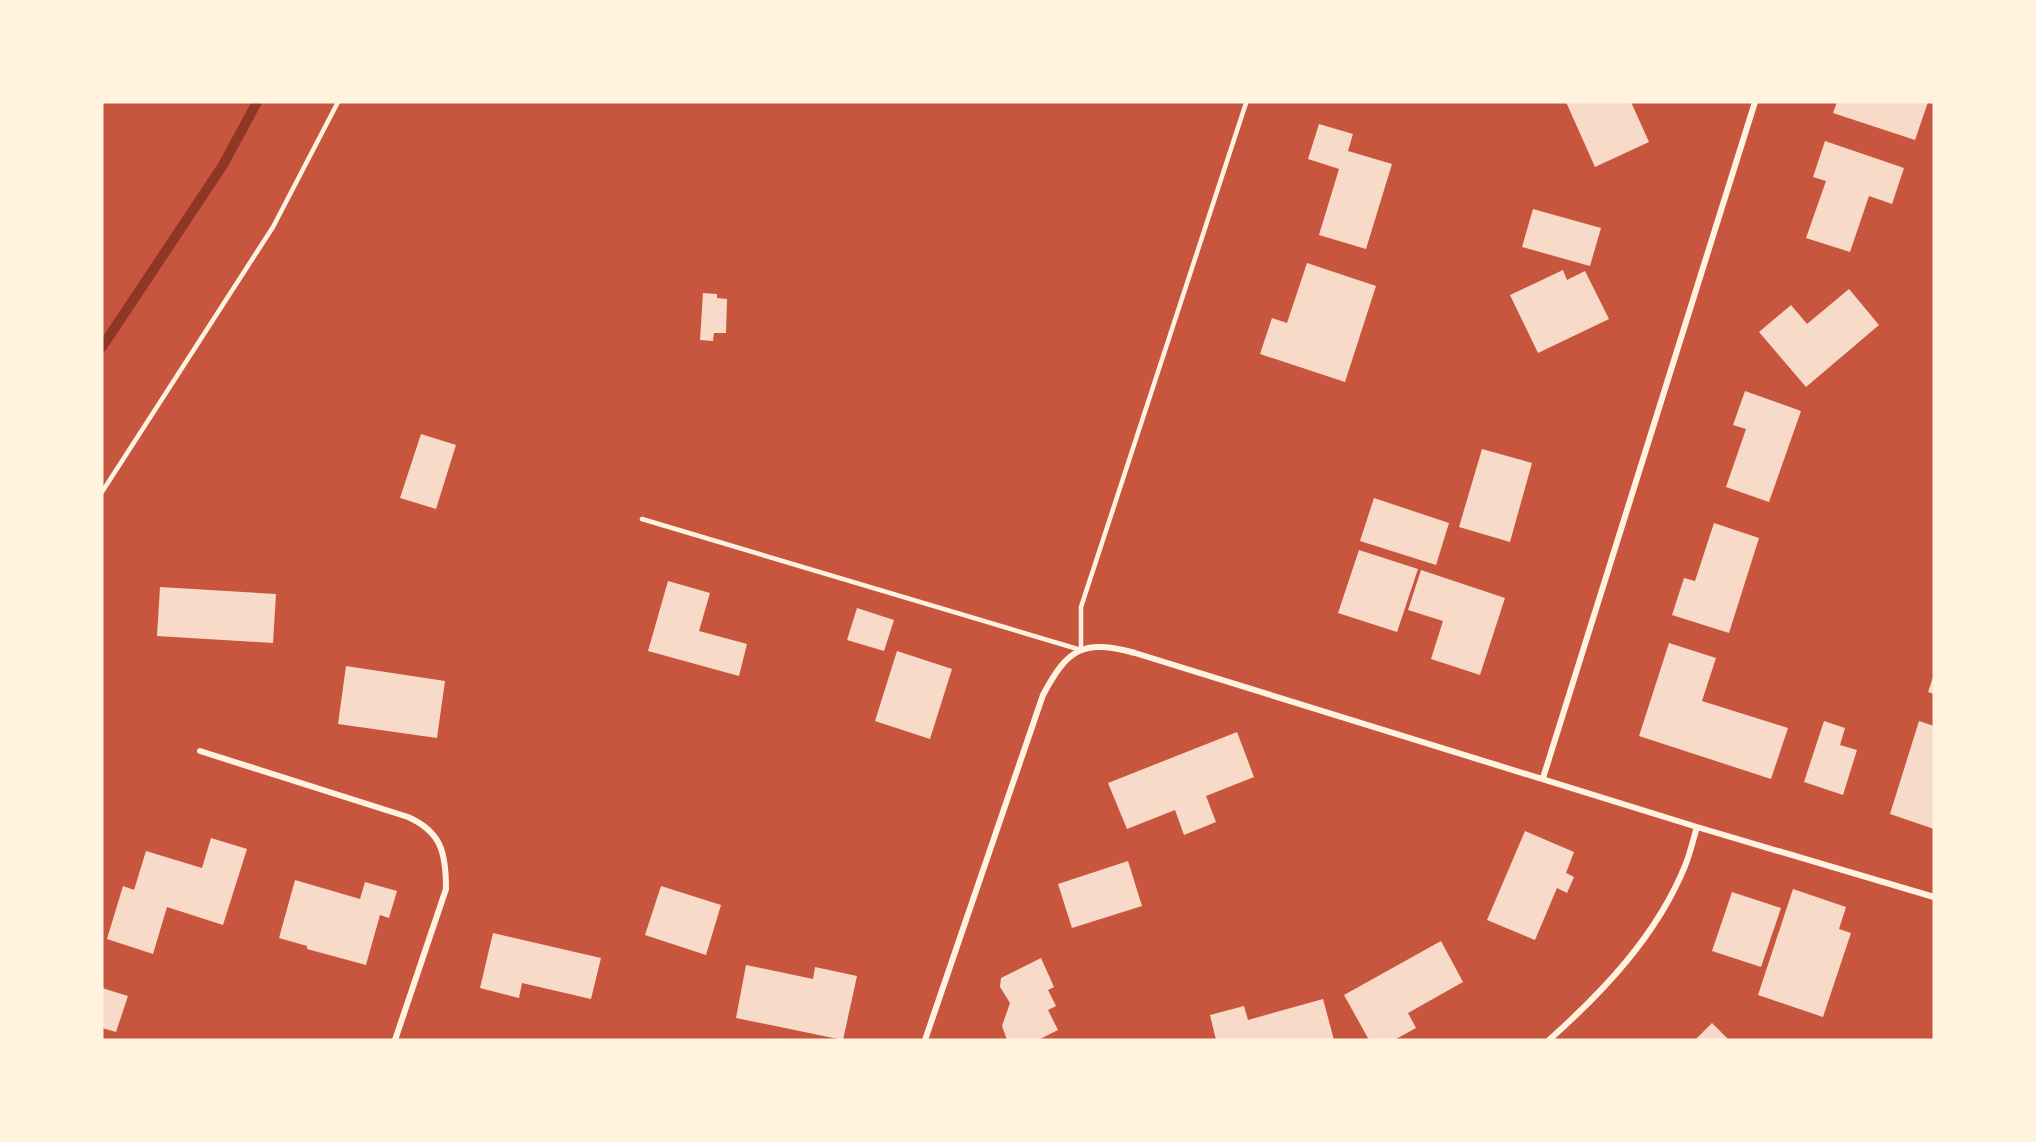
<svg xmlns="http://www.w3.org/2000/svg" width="2036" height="1142" font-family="Commissioner,sans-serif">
  <rect width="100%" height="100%" fill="#c8553d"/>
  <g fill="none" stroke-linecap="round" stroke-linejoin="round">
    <path stroke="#8f3625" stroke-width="10" d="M102 347 223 165 257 102"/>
  </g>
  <path fill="#f7dbc8" d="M1566 102H1631L1649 142 1595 167Z
    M1837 102H1928L1915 140 1833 113Z
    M1319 124 1353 134 1348 151 1392 164 1366 249 1319 235 1339 169 1308 159Z
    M1825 141 1904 168 1892 204 1869 196 1850 252 1806 238 1826 181 1813 177Z
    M1533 209 1601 228 1590 266 1522 247Z
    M1307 263 1376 286 1345 382 1260 354 1272 318 1287 323Z
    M1563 270 1567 280 1585 271 1609 319 1538 353 1510 295Z
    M1849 289 1879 325 1806 387 1759 332 1791 305 1807 324Z
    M703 293 717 294V298L727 299 726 333H714L713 341 700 340Z
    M1745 391 1801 411 1769 502 1726 487 1746 429 1733 425Z
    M421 434 456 445 436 509 400 498Z
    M1482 449 1532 463 1510 542 1459 527Z
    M1374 498 1449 523 1436 565 1360 541Z
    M1714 523 1759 538 1729 633 1672 615 1684 578 1695 581Z
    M1359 550 1418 569 1397 632 1338 613Z
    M1421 570 1505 598 1480 675 1431 659 1443 621 1408 610Z
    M668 581 710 593 699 631 747 644 739 676 648 651Z
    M160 587 276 594 273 643 157 636Z
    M857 608 894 620 884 651 847 640Z
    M1669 643 1716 658 1702 701 1788 728 1771 779 1639 736Z
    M897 651 952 669 930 739 875 721Z
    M346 666 445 681 437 738 338 724Z
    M1934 674V694L1928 692Z
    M1824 721 1845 728 1840 745 1857 750 1843 795 1804 782Z
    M1919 721 1934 726V829L1890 814Z
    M1237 732 1254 777 1206 796 1216 822 1184 835 1175 810 1127 829 1108 783Z
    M1525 831 1574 852 1566 873 1574 877 1567 893 1557 888 1535 940 1487 920Z
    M211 838 247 849 223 925 167 907 153 954 107 939 123 886 134 890 146 851 202 868Z
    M1128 861 1142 906 1072 928 1058 884Z
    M295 880 360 899 365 882 397 891 389 918 380 915 366 965 307 949V946L279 938Z
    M661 886 721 905 706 955 645 935Z
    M1793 889 1846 907 1839 929 1851 933 1823 1017 1758 995Z
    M1732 892 1781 908 1761 967 1712 951Z
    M493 933 601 958 591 999 522 983 519 998 480 988Z
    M1441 941 1463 982 1408 1013 1416 1028 1394 1040H1369L1344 995Z
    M1041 958 1054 987 1048 990 1056 1006 1048 1010 1058 1030 1038 1040H1007L1002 1026 1010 1003 1000 987 1001 978Z
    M746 965 813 979 815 967 857 976 843 1040 736 1018Z
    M102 988 128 996 116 1032 102 1028Z
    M1323 999 1334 1040H1216L1210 1015 1244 1006 1248 1020Z
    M1712 1023 1729 1040H1695Z"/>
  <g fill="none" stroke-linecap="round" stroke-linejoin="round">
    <path stroke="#fff3e0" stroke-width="4.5" d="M102 492 273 227 338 102
      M642 519 1081 650V607L1246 103"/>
    <path stroke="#fff3e0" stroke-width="6" d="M200 751 408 817C442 832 446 854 446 889L395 1040
      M1543 778 1755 102
      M925 1040 1043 695C1068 648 1083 639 1135 653L1697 827 1934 897
      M1549 1040C1604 991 1657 935 1685 866 1690 854 1693 840 1697 827"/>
  </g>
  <rect width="2036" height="1142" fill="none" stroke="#fff3e0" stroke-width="207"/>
</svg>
